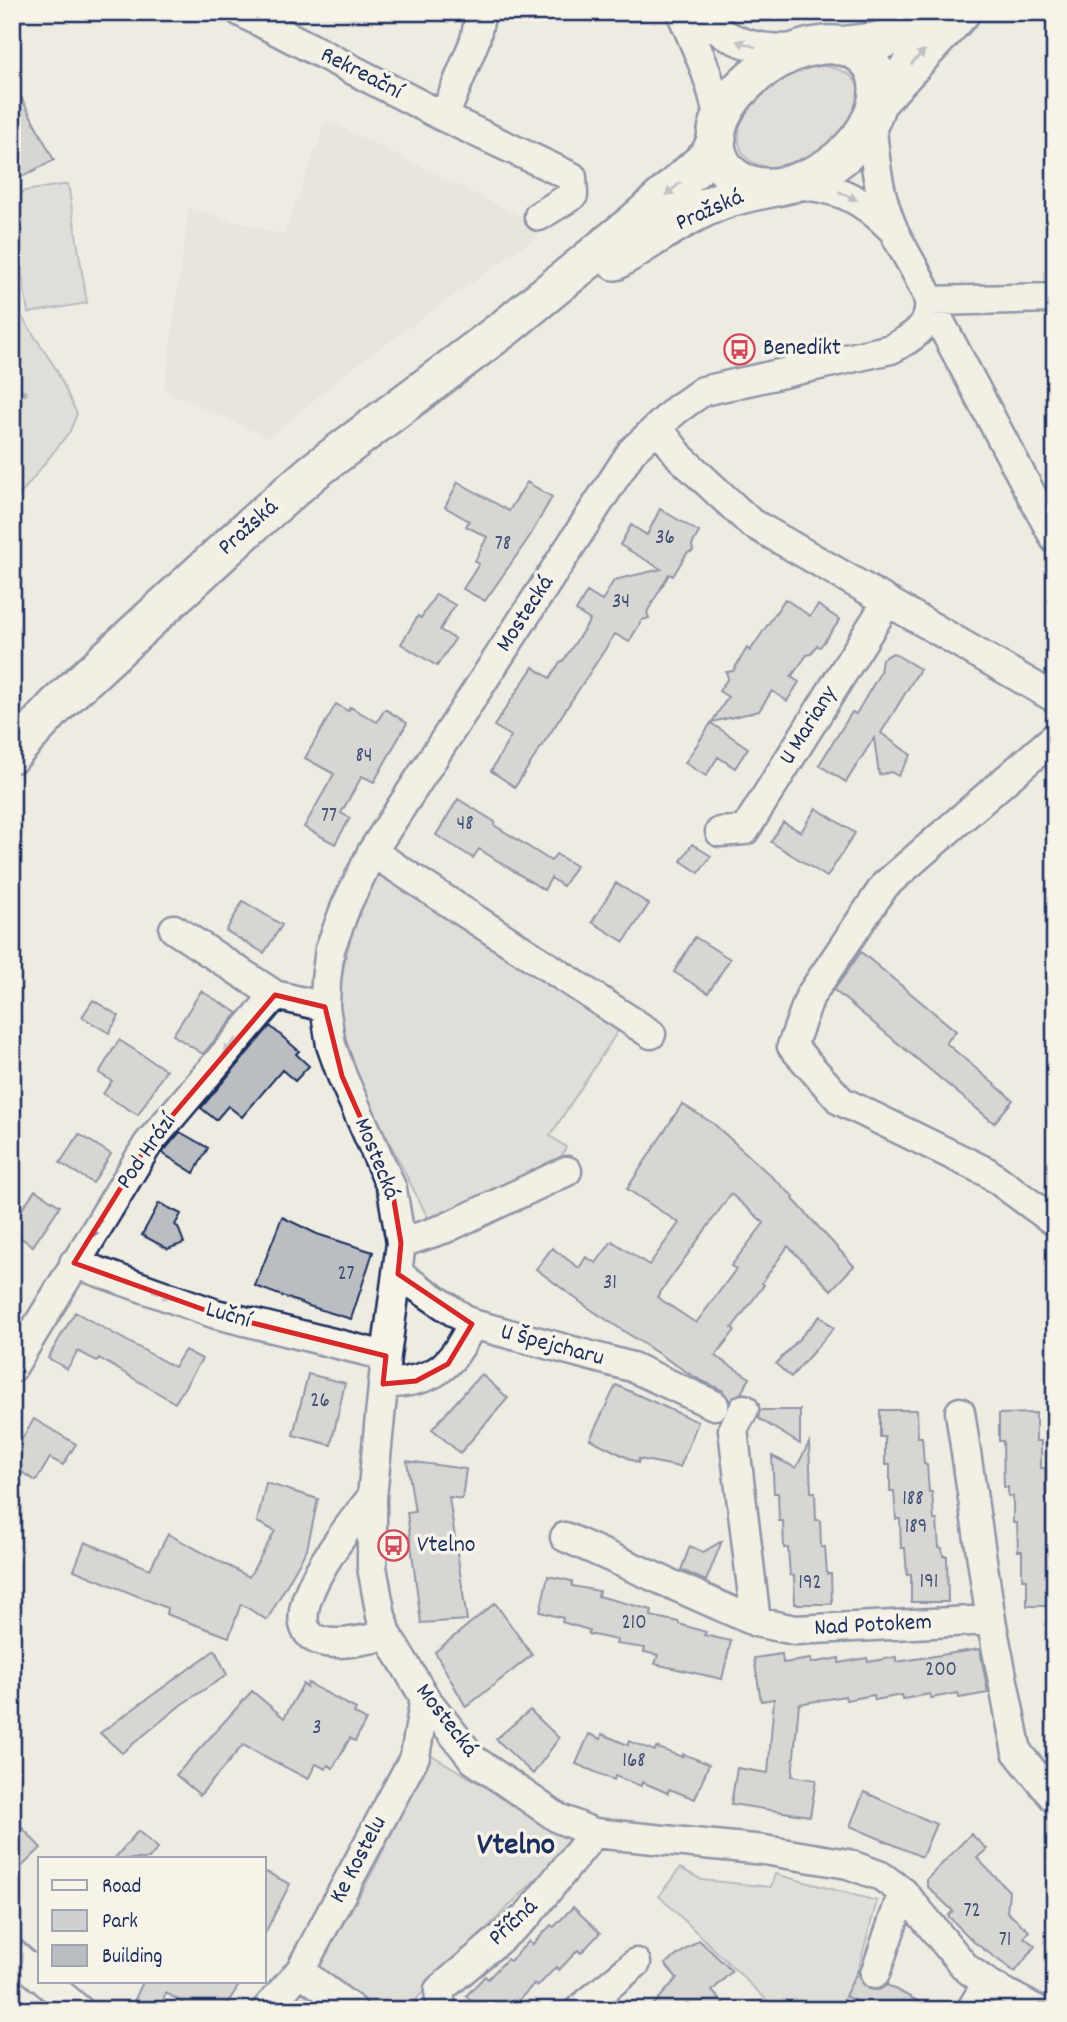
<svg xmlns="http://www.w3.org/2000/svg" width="1067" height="2022" font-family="Dekko,sans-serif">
  <rect width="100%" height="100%" fill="#eeebe2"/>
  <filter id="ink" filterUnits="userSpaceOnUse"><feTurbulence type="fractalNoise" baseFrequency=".0143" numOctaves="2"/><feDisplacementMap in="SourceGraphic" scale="14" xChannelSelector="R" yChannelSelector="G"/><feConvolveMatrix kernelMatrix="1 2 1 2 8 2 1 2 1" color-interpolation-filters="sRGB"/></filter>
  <g filter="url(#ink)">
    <path fill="#deddd8" d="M326 120 547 229 351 369 269 438 164 390 189 208 284 235Z"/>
    <path fill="#cfcfcf" stroke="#757f96" stroke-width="2" d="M822 66C840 68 859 74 860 95 861 115 845 133 830 144 823 150 814 159 805 162 783 171 742 172 739 141 735 98 786 68 822 66Z
      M68 184 87 303 28 313 12 212V193Z
      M12 287 19 299 22 317 56 369 77 414 70 431 12 505Z
      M375 865 623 1023 550 1136 566 1147 557 1165 429 1220C408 1179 387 1138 367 1096 357 1075 346 1054 341 1031 331 982 359 911 375 865Z
      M428 1753 575 1840 420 1995 408 2010H282C346 1934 389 1844 428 1753Z
      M680 1868 702 1880 771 1887 775 1874 877 1901 858 1970 839 2010H777L659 1896Z"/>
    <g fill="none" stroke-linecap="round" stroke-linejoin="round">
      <path stroke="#6e7992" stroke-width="7" d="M12 391 24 393"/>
    </g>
    <path fill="#babdc2" stroke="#1b2f5e" stroke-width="2" fill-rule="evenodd" d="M12 80 54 160 12 182Z
      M458 482 509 511 527 482 552 497 530 536 485 601 463 589 479 564 475 561 487 537 466 526 469 521 445 507Z
      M660 509 699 532 692 545 693 551 687 553 673 576 669 574 647 612 649 618 642 620 629 642 615 634 515 787 491 771 511 736 494 726 533 667 550 678 560 662 563 661 590 620 576 611 587 592 602 601 614 580 661 569 620 545 631 525 647 535Z
      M436 594 455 605 440 630 455 639 437 666 401 644 418 616 421 618Z
      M785 599 810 616 818 605 840 620 820 647 817 645 811 654 807 655 791 677 799 682 787 701 772 691 759 711 712 722 728 697 719 691 728 678 726 672 733 671 747 648 750 651Z
      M893 653 920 669 881 733 911 755 898 776 891 772 879 775 874 738 846 782 819 765 852 712 856 714 880 673 882 659Z
      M336 704 348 711 350 707 377 722 385 709 407 723 374 782 362 776 341 813 350 818 335 844 304 827 334 774 305 758Z
      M711 723 748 748 735 768 718 757 706 776 685 763Z
      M458 799 495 822 494 825 551 861 556 854 576 866 563 886 551 878 544 890 479 849 473 858 436 835Z
      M816 808 855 833 827 877 771 842 783 822 801 832Z
      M692 844 711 856 699 873 681 861Z
      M616 883 649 904 624 942 592 922Z
      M243 901 282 925 264 953 226 931Z
      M695 937 730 959 708 993 674 972Z
      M861 952 956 1031 946 1043 1013 1100 994 1123 834 990Z
      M201 991 238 1013 203 1054 173 1035Z
      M93 1000 119 1016 109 1033 82 1017Z
      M270 1026 299 1051 296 1054 309 1066 295 1081 282 1070 242 1117 228 1106 216 1120 201 1108Z
      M119 1040 166 1070 138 1115 103 1094 112 1081 99 1073Z
      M682 1104 714 1124 794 1197 793 1199 854 1266 831 1290 788 1246 762 1283 764 1285 732 1328 735 1330 715 1356 750 1378 741 1393 730 1401 722 1390 696 1378 587 1307 536 1269 552 1248 579 1268 586 1257 596 1263 612 1241 649 1265 679 1223 627 1189ZM731 1194 764 1223 731 1266 736 1269 696 1323 657 1297Z
      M180 1132 208 1148 194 1173 162 1153Z
      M79 1134 111 1154 93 1183 60 1163Z
      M35 1190 60 1206 33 1246 12 1232V1224Z
      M159 1203 181 1214 175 1225 178 1227 184 1243 168 1249 142 1235Z
      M282 1217 317 1234 373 1252 351 1319 309 1306 255 1286Z
      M75 1312 174 1367 185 1350 202 1359 175 1403 99 1358 97 1361 78 1351 67 1369 48 1358Z
      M820 1316 834 1328 791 1377 776 1364Z
      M308 1374 345 1383 331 1445 293 1435Z
      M481 1374 508 1398 460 1453 432 1429Z
      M616 1385 698 1422 680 1467 639 1459 638 1463 590 1439Z
      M760 1410H800V1444L758 1418Z
      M880 1410H917L918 1437H922L924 1464 927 1465 929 1492H932L934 1520H937L939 1547 942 1548 943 1556H947L948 1602H911V1574L907 1575 905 1548H901L900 1519H896L894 1491H890V1465H885V1437H880Z
      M1036 1413V1441H1041V1468H1045L1046 1495H1050V1523H1055V1606H1027V1579H1022V1551H1018L1017 1523H1013V1496H1008V1487H1004L1003 1441H999V1414Z
      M34 1419 76 1444 63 1465 50 1458 36 1481 12 1466V1455Z
      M809 1443 811 1492H815L816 1520H820L821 1547H825L827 1574H831L832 1604H795L794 1576 790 1575 788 1548H784L783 1521H779L778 1493H774L772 1456 796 1468Z
      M407 1461 466 1469 462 1499 449 1497 467 1620 421 1623 407 1513 415 1512Z
      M266 1483 318 1499 307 1549 267 1620 241 1604 229 1637 166 1614 167 1608 74 1570 85 1542 150 1569 168 1534 249 1577 275 1531 257 1522Z
      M722 1541 706 1581 681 1570 690 1546 703 1552Z
      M548 1576 572 1581V1586L599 1591 598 1596 652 1610 651 1616 679 1622V1624L706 1632 704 1635 731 1641 722 1679 655 1664 658 1655 644 1652 645 1648 616 1644 617 1640 588 1634 589 1630 562 1622 563 1618 540 1612Z
      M495 1603 532 1655 466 1707 435 1652Z
      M980 1649 988 1693 959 1698 958 1693 931 1698 930 1694 903 1699 902 1695 875 1700 874 1695 846 1700 845 1696 799 1704 792 1776 816 1780 810 1816 731 1804 737 1768 768 1773 774 1699 761 1701 754 1658 782 1654 783 1663 811 1659V1663L839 1658V1663L867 1658 868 1662 896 1657V1662Z
      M215 1650 227 1675 182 1704 122 1753 100 1733Z
      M308 1683 356 1709 354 1713 366 1720 355 1741 350 1738 333 1768 328 1765 326 1769 316 1764 308 1779 243 1745 200 1795 176 1775 252 1691 284 1718 303 1684 307 1687Z
      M530 1710 559 1738 533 1774 496 1739Z
      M589 1734 601 1739 602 1734 628 1745 629 1741 655 1751 656 1747 682 1757 683 1754 709 1764 695 1799 669 1789 668 1793 642 1782 641 1786 615 1776 614 1780 576 1764Z
      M864 1792 936 1824 922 1857 850 1826Z
      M12 1817 41 1848 12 1876Z
      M138 1831 158 1848 149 1859H114Z
      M971 1834 987 1849 977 1858 1009 1891 1007 1912 1029 1931 1024 1937 1035 1946 1015 1972 974 1942 948 1916 953 1911 927 1886V1879Z
      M264 1871 290 1884 264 1935Z
      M573 1907 600 1933 581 1953 578 1950 559 1970 556 1967 537 1987 534 1984 515 2004 512 2001 505 2010H481L466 1996 485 1976 488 1979 507 1959 510 1961 529 1941 532 1945 551 1925 554 1927Z
      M699 1940 732 1971 712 1991 730 2010H649L677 1978 665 1964Z
      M858 1970 862 1984 869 1989 879 1990 887 1985 935 2010H872L845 1996Z
      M143 1982H241L223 2010H195L166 1993 159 2010H130Z"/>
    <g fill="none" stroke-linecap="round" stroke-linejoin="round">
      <defs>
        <path id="minor" d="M241 12 444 117 572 177 573 195 539 216
          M681 12C697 49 714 84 719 124
          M695 12C727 42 757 52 800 48
          M444 117 475 40 481 12
          M871 119C875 160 877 191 893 229 900 246 927 287 929 302 932 327 910 339 891 349L703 391 676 410 632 451 372 852 346 906 330 949 326 980 325 1007 331 1045 342 1076 392 1189 401 1243 386 1356 372 1497V1567L381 1616 388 1636 425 1698 474 1760 558 1818 594 1833 764 1850 848 1864 881 1876 903 1892 966 1968 987 1983 1037 2010
          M792 184C836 187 860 197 891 228
          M1055 298 929 301 1055 539
          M659 429 681 458 750 522 1055 698
          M1055 737 885 885 810 996 792 1046 841 1101 987 1172 1055 1222
          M720 832 745 830 887 602
          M372 852 651 1034
          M174 929 275 995 325 1007
          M401 1243 446 1228 567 1171
          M74 1263 216 1314 386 1356
          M398 1274 472 1324 632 1367 714 1405
          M12 1368 148 1144 275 995
          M383 1384C434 1381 450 1370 472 1324
          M744 1409 733 1429 756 1622
          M960 1412 991 1620 1017 1752 1055 1799
          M372 1497C355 1518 270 1621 318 1640 339 1648 367 1638 388 1636
          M565 1537 756 1622 795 1630 991 1620
          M12 1953 40 1977
          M300 1971 353 2010
          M875 1974 903 1892
          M46 1982 79 2010
          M266 2010 300 1971 415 1756 425 1698
          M441 2010 439 1990 527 1916 594 1833
          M579 2010 636 1963
          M971 2010 987 1983"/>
        <path id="major" d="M838 46 874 42 888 38 949 12
          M876 104 961 12
          M615 261C651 240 686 213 726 199 748 191 771 189 793 183 826 174 858 149 872 117 879 101 881 81 872 66 828 0 678 104 725 168 736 183 755 188 772 187
          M12 754 57 705 253 524 313 472 506 327 636 221 709 156 717 138"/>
      </defs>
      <use href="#minor" stroke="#1b2f5e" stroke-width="33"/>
      <use href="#major" stroke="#1b2f5e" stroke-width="42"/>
      <use href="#minor" stroke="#f7f3e8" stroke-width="28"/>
      <use href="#major" stroke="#f7f3e8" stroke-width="37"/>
    </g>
    <defs><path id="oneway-solid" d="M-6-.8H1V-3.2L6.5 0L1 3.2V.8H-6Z" transform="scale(1.75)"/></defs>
    <g fill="#8991a3">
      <use href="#oneway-solid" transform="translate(746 44) rotate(-162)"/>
      <use href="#oneway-solid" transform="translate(918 57) rotate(-46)"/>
      <use href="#oneway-solid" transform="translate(673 189) rotate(140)"/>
      <use href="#oneway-solid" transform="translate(848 196) rotate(25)"/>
      <use href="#oneway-solid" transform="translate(230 1046) rotate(130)"/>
      <use href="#oneway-solid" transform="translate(96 1229) rotate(122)"/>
      <use href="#oneway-solid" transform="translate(162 1294) rotate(20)"/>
    </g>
  </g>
  <path d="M0 0H1067V2022H0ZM275 995 325 1007 342 1076 392 1189 401 1243 398 1274 472 1324 448 1364 416 1381 383 1384 386 1356 216 1314 74 1263 148 1144Z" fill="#eeebe2" fill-opacity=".55" fill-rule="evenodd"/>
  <path fill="none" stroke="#d62828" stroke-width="5" stroke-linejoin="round" d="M275 995 325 1007 342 1076 392 1189 401 1243 398 1274 472 1324 448 1364 416 1381 383 1384 386 1356 216 1314 74 1263 148 1144Z"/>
  <defs>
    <symbol id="bus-ring" viewBox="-11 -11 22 22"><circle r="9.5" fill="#f7f3e8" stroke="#d1495b" stroke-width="1.5"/><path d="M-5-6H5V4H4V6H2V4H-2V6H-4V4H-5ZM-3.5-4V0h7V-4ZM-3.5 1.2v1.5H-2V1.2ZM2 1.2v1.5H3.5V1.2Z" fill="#d1495b"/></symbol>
  </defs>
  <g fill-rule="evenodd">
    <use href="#bus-ring" x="722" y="332" width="35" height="35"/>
    <use href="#bus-ring" x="376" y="1528" width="35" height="35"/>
  </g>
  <g text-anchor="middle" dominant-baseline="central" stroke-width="7" stroke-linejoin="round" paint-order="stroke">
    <g font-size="21" fill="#435277">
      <text x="665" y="539">36</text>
      <text x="503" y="545">78</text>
      <text x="621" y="603">34</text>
      <text x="364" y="757">84</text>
      <text x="329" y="817">77</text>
      <text x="465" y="825">48</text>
      <text x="346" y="1275">27</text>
      <text x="610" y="1284">31</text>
      <text x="320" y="1402">26</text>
      <text x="913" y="1500">188</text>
      <text x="916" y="1528">189</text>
      <text x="929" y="1583">191</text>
      <text x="810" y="1584">192</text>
      <text x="634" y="1624">210</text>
      <text x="941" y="1671">200</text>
      <text x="317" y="1729">3</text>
      <text x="634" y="1762">168</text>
      <text x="972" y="1912">72</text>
      <text x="1005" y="1941">71</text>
    </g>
    <g font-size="24" fill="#1b2f5e" stroke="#f7f3e8">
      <text transform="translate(361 74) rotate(27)">Rekreační</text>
      <text transform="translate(710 211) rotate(-24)">Pražská</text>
      <text transform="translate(249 528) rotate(-42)">Pražská</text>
      <text transform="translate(526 614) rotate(-57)">Mostecká</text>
      <text transform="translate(809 726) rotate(-58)">U Mariany</text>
      <text transform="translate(147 1152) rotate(-55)">Pod Hrází</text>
      <text transform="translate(376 1159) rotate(68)">Mostecká</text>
      <text transform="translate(228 1316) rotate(16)">Luční</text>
      <text transform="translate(552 1346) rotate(15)">U Špejcharu</text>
      <text transform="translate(873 1626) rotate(-3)">Nad Potokem</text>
      <text transform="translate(446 1721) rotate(52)">Mostecká</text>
      <text transform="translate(359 1860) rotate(-62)">Ke Kostelu</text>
      <text transform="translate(514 1923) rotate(-43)">Příčná</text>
    </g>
    <g font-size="24" fill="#1b2f5e" stroke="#f7f3e8" text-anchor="start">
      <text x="763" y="349">Benedikt</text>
      <text x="417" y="1546">Vtelno</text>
    </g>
    <g font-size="32" font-weight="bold" fill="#1b2f5e" stroke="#f7f3e8">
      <text x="516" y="1847">Vtelno</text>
    </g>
  </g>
  <rect width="1067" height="2022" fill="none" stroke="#f7f3e8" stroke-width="42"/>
  <rect x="21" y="21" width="1025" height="1980" fill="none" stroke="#1b2f5e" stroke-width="2.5" filter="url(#ink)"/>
  <rect x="38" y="1857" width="228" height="126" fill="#f7f3e8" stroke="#9fa5b1" stroke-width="2"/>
  <rect x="52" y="1880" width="35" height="10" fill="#f7f3e8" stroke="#9fa5b1" stroke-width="2"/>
  <text x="102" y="1892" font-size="21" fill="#1b2f5e">Road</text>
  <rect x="52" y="1910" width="35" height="21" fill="#cfcfcf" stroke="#9fa5b1" stroke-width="2"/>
  <text x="102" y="1927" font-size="21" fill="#1b2f5e">Park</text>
  <rect x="52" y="1945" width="35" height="21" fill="#babdc2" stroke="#9fa5b1" stroke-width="2"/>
  <text x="102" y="1962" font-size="21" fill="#1b2f5e">Building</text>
</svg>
